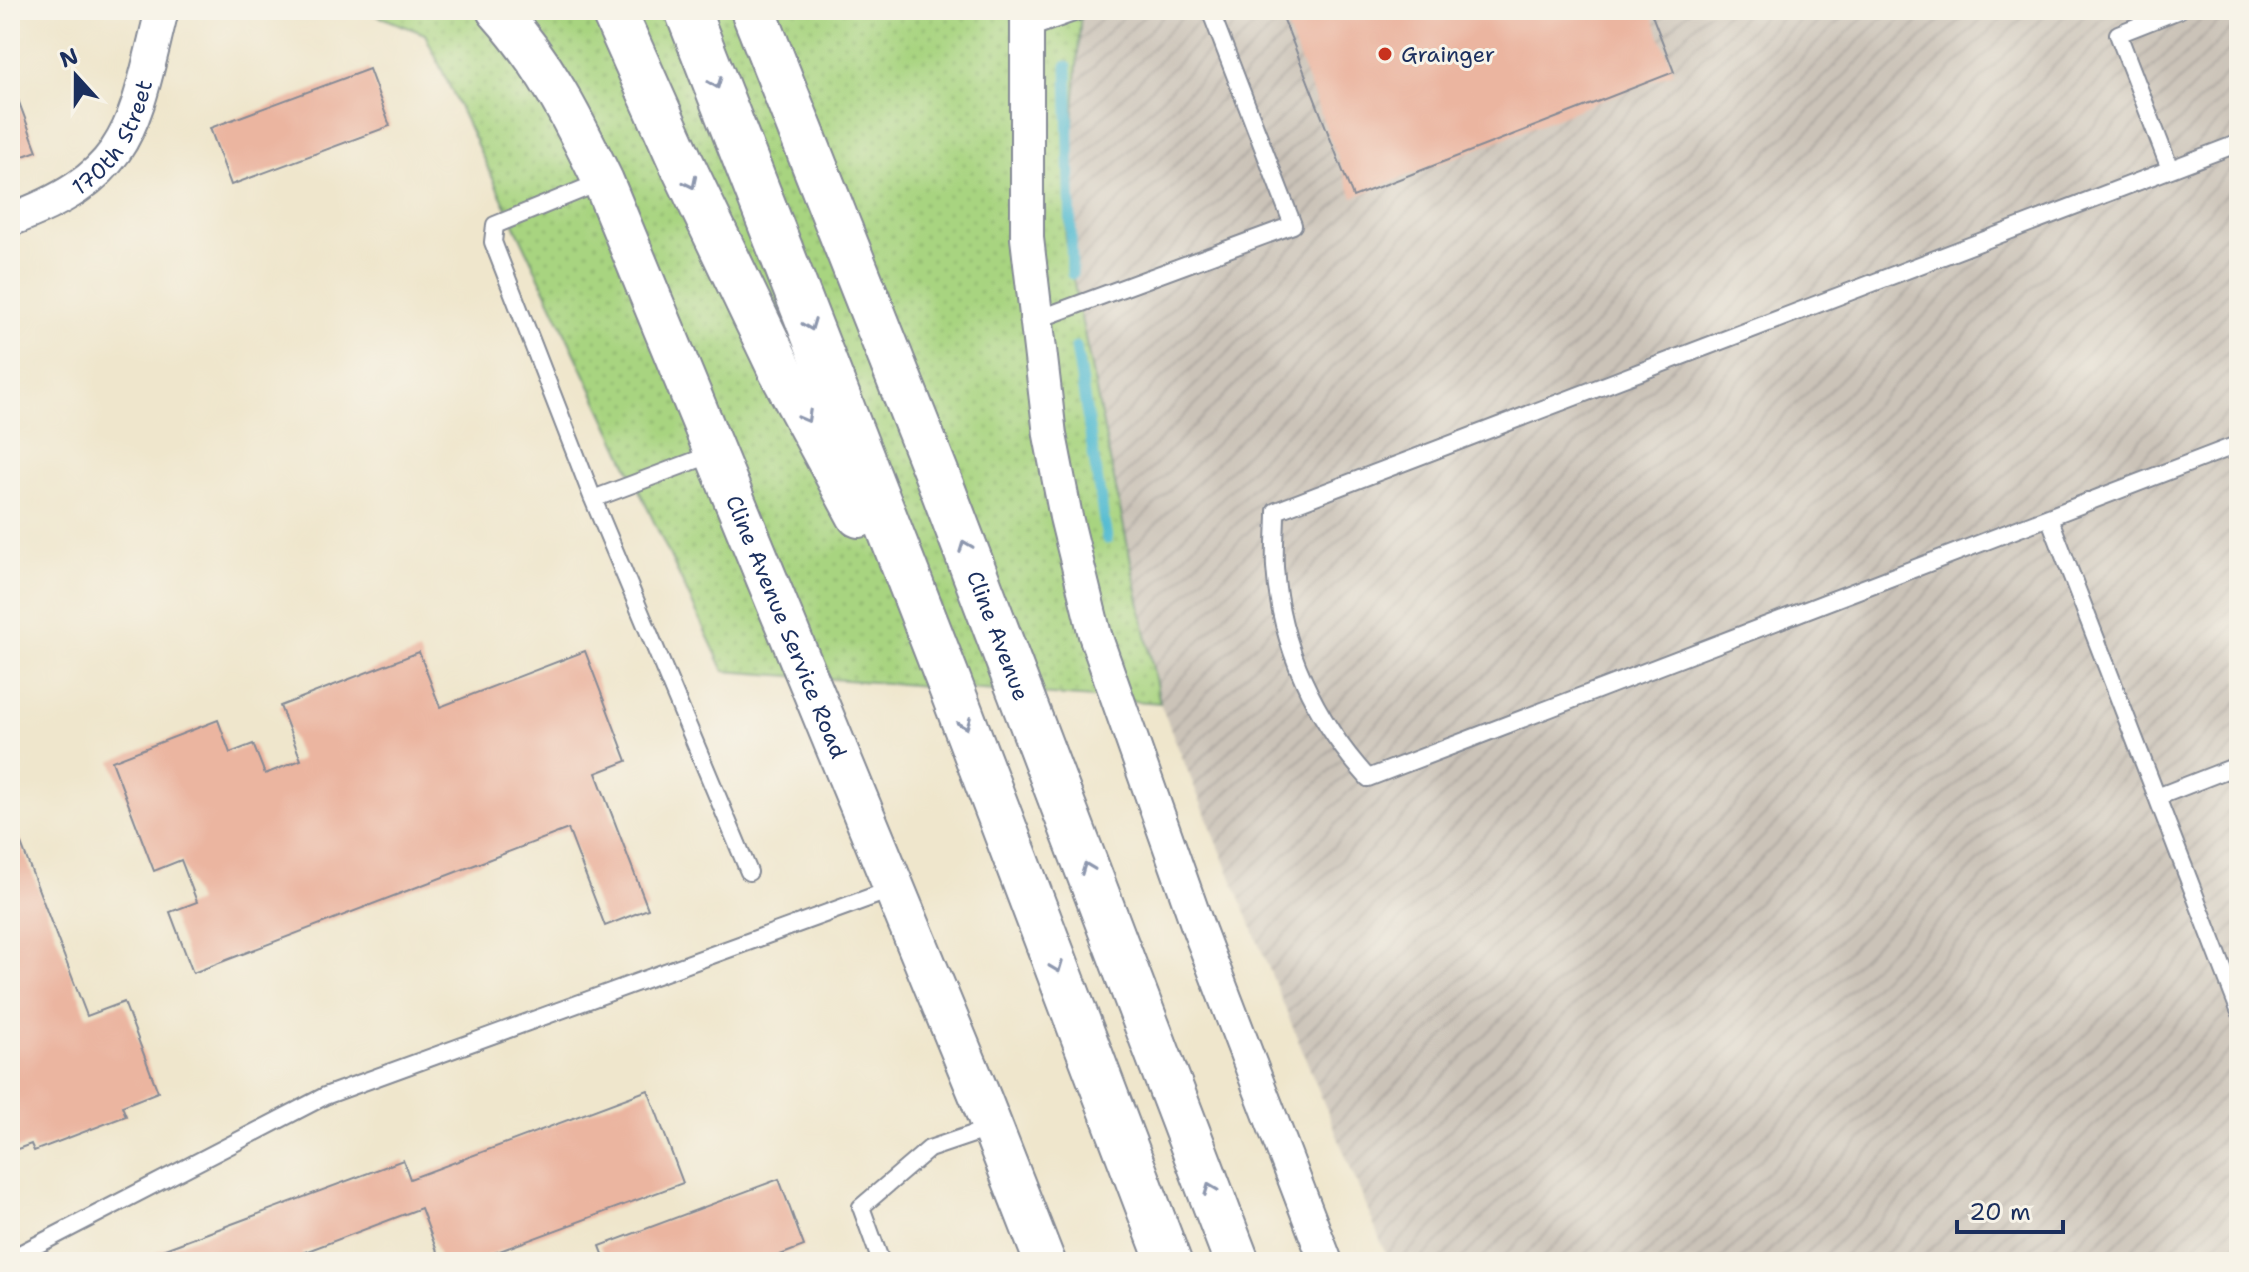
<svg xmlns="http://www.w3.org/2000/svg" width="2249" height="1272" font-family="'Shantell Sans',sans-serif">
  <defs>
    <pattern id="industrial-furrows" width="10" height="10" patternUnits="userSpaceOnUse" patternTransform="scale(2)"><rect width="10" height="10" fill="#cbc3b8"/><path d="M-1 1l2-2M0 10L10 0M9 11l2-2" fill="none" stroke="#aea8a1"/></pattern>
    <pattern id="grass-dots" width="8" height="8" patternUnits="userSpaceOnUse" patternTransform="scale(2)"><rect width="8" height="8" fill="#a8d480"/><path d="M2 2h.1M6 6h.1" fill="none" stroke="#90b671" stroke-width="1.8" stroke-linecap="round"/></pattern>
  </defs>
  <rect width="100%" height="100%" fill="#f7f3e8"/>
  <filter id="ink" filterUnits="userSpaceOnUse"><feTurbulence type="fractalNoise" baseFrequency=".0125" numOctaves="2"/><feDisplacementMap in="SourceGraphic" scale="16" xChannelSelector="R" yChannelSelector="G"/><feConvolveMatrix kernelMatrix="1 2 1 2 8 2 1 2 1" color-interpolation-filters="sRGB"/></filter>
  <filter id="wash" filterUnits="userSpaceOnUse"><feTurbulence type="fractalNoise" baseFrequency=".006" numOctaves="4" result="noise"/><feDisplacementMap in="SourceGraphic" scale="32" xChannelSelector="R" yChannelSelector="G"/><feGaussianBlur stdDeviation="1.8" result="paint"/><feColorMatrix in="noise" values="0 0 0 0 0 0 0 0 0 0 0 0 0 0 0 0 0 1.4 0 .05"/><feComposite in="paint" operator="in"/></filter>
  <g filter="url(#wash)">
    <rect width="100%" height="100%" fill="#efe6cc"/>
    <path fill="url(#industrial-furrows)" d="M1081 10H2239V1262H1389L1160 703 1065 240Z"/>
    <path fill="url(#grass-dots)" stroke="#62826f" stroke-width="2" d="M363 10H1081L1065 240 1160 703 724 671 425 34Z"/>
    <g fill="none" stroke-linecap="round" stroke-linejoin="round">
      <path stroke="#53bbd1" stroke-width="11" d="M1067 66 1072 274
        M1076 347 1107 539"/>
    </g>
    <g id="blocks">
      <path fill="#ebb5a0" d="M1286 10H1406L1409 16 1424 10H1650L1674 72 1353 197 1281 12Z
        M369 69 390 126 231 185 210 128Z
        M10 78 37 151 10 161Z
        M585 651 627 761 596 773 648 909 605 926 568 829 193 973 170 912 197 902 181 860 154 871 112 761 218 720 230 753 253 744 265 774 301 760 280 706 419 652 440 707Z
        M10 815 87 1016 124 1002 158 1092 122 1106 126 1116 34 1151 31 1144 15 1150 10 1136Z
        M648 1090 683 1183 470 1262H441L421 1208 302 1253 305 1262H130L403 1160 410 1179Z
        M779 1179 804 1246 762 1262H606L600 1246Z"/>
    </g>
  </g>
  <g filter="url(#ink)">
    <use href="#blocks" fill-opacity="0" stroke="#858a95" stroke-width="2"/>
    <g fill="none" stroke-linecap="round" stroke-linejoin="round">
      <defs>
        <path id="service" d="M1026 30 1082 10
          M2239 143 1276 511C1276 530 1274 549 1275 567 1280 646 1315 720 1368 778L2239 444
          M2170 169 2118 34 2179 10
          M603 181 495 225 493 242 593 499 749 872
          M1036 320 1293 225 1210 10
          M593 499 715 453
          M2049 517 2239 1010
          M2157 797 2239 765
          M10 1259 325 1096 893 889
          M881 1262 861 1207 929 1149 991 1128"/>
        <g id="minor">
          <path d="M1027 10V238L1050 435 1066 517 1095 635 1199 930 1326 1262"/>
          <path id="s1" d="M10 220C133 175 133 126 162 10"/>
        </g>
        <g id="tertiary">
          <path id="s2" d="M497 10C546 65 571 115 603 181L981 1099 1045 1262"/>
        </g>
        <g id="motorway">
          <path d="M613 10 680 160 781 371 859 515"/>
          <path d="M687 10 947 677 1169 1262"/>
          <path id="s3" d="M753 10 943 490 1237 1262"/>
        </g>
      </defs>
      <use href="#service" stroke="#858a95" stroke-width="20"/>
      <use href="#minor" stroke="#858a95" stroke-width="36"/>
      <use href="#tertiary" stroke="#858a95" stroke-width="44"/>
      <use href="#motorway" stroke="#858a95" stroke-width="48"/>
      <use href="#service" stroke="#fff" stroke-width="16"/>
      <use href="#minor" stroke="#fff" stroke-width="32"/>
      <use href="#tertiary" stroke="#fff" stroke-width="40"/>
      <use href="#motorway" stroke="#fff" stroke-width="44"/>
    </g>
    <defs><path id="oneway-chevron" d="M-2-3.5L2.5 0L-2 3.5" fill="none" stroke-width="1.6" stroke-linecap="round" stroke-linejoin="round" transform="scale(2)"/></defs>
    <g stroke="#8d97ae">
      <use href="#oneway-chevron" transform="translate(716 83) rotate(69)"/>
      <use href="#oneway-chevron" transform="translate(691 183) rotate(64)"/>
      <use href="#oneway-chevron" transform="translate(810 325) rotate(69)"/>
      <use href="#oneway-chevron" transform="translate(806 417) rotate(61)"/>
      <use href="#oneway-chevron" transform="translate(965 546) rotate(-111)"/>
      <use href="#oneway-chevron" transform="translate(965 724) rotate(69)"/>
      <use href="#oneway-chevron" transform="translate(1087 868) rotate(-111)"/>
      <use href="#oneway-chevron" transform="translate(1057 967) rotate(69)"/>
      <use href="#oneway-chevron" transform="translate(1210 1189) rotate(-111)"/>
    </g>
  </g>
  <circle fill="#c8321e" stroke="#f7f3e8" stroke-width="3" cx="1385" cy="54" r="8"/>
  <g text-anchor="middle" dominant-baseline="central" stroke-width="6" stroke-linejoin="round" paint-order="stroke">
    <g font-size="22" fill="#1b2f5e" stroke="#f7f3e8" text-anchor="start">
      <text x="1401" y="54">Grainger</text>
    </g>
    <g font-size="22" fill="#1b2f5e" stroke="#f7f3e8">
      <text stroke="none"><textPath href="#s1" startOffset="138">170th Street</textPath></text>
      <text stroke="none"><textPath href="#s2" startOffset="684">Cline Avenue Service Road</textPath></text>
      <text stroke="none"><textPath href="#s3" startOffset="672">Cline Avenue</textPath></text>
    </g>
  </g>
  <rect width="2249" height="1272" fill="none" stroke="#f7f3e8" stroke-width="40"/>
  <g transform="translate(76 76) rotate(339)" stroke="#f7f3e8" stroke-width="6" paint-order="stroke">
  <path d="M0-6L14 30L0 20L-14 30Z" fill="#1b2f5e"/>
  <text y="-12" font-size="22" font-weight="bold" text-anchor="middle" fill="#1b2f5e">N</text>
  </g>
  <path d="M1957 1220v12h106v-12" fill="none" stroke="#1b2f5e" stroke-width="4"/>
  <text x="1969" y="1220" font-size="24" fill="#1b2f5e" stroke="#f7f3e8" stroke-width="6" paint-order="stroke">20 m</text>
</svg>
